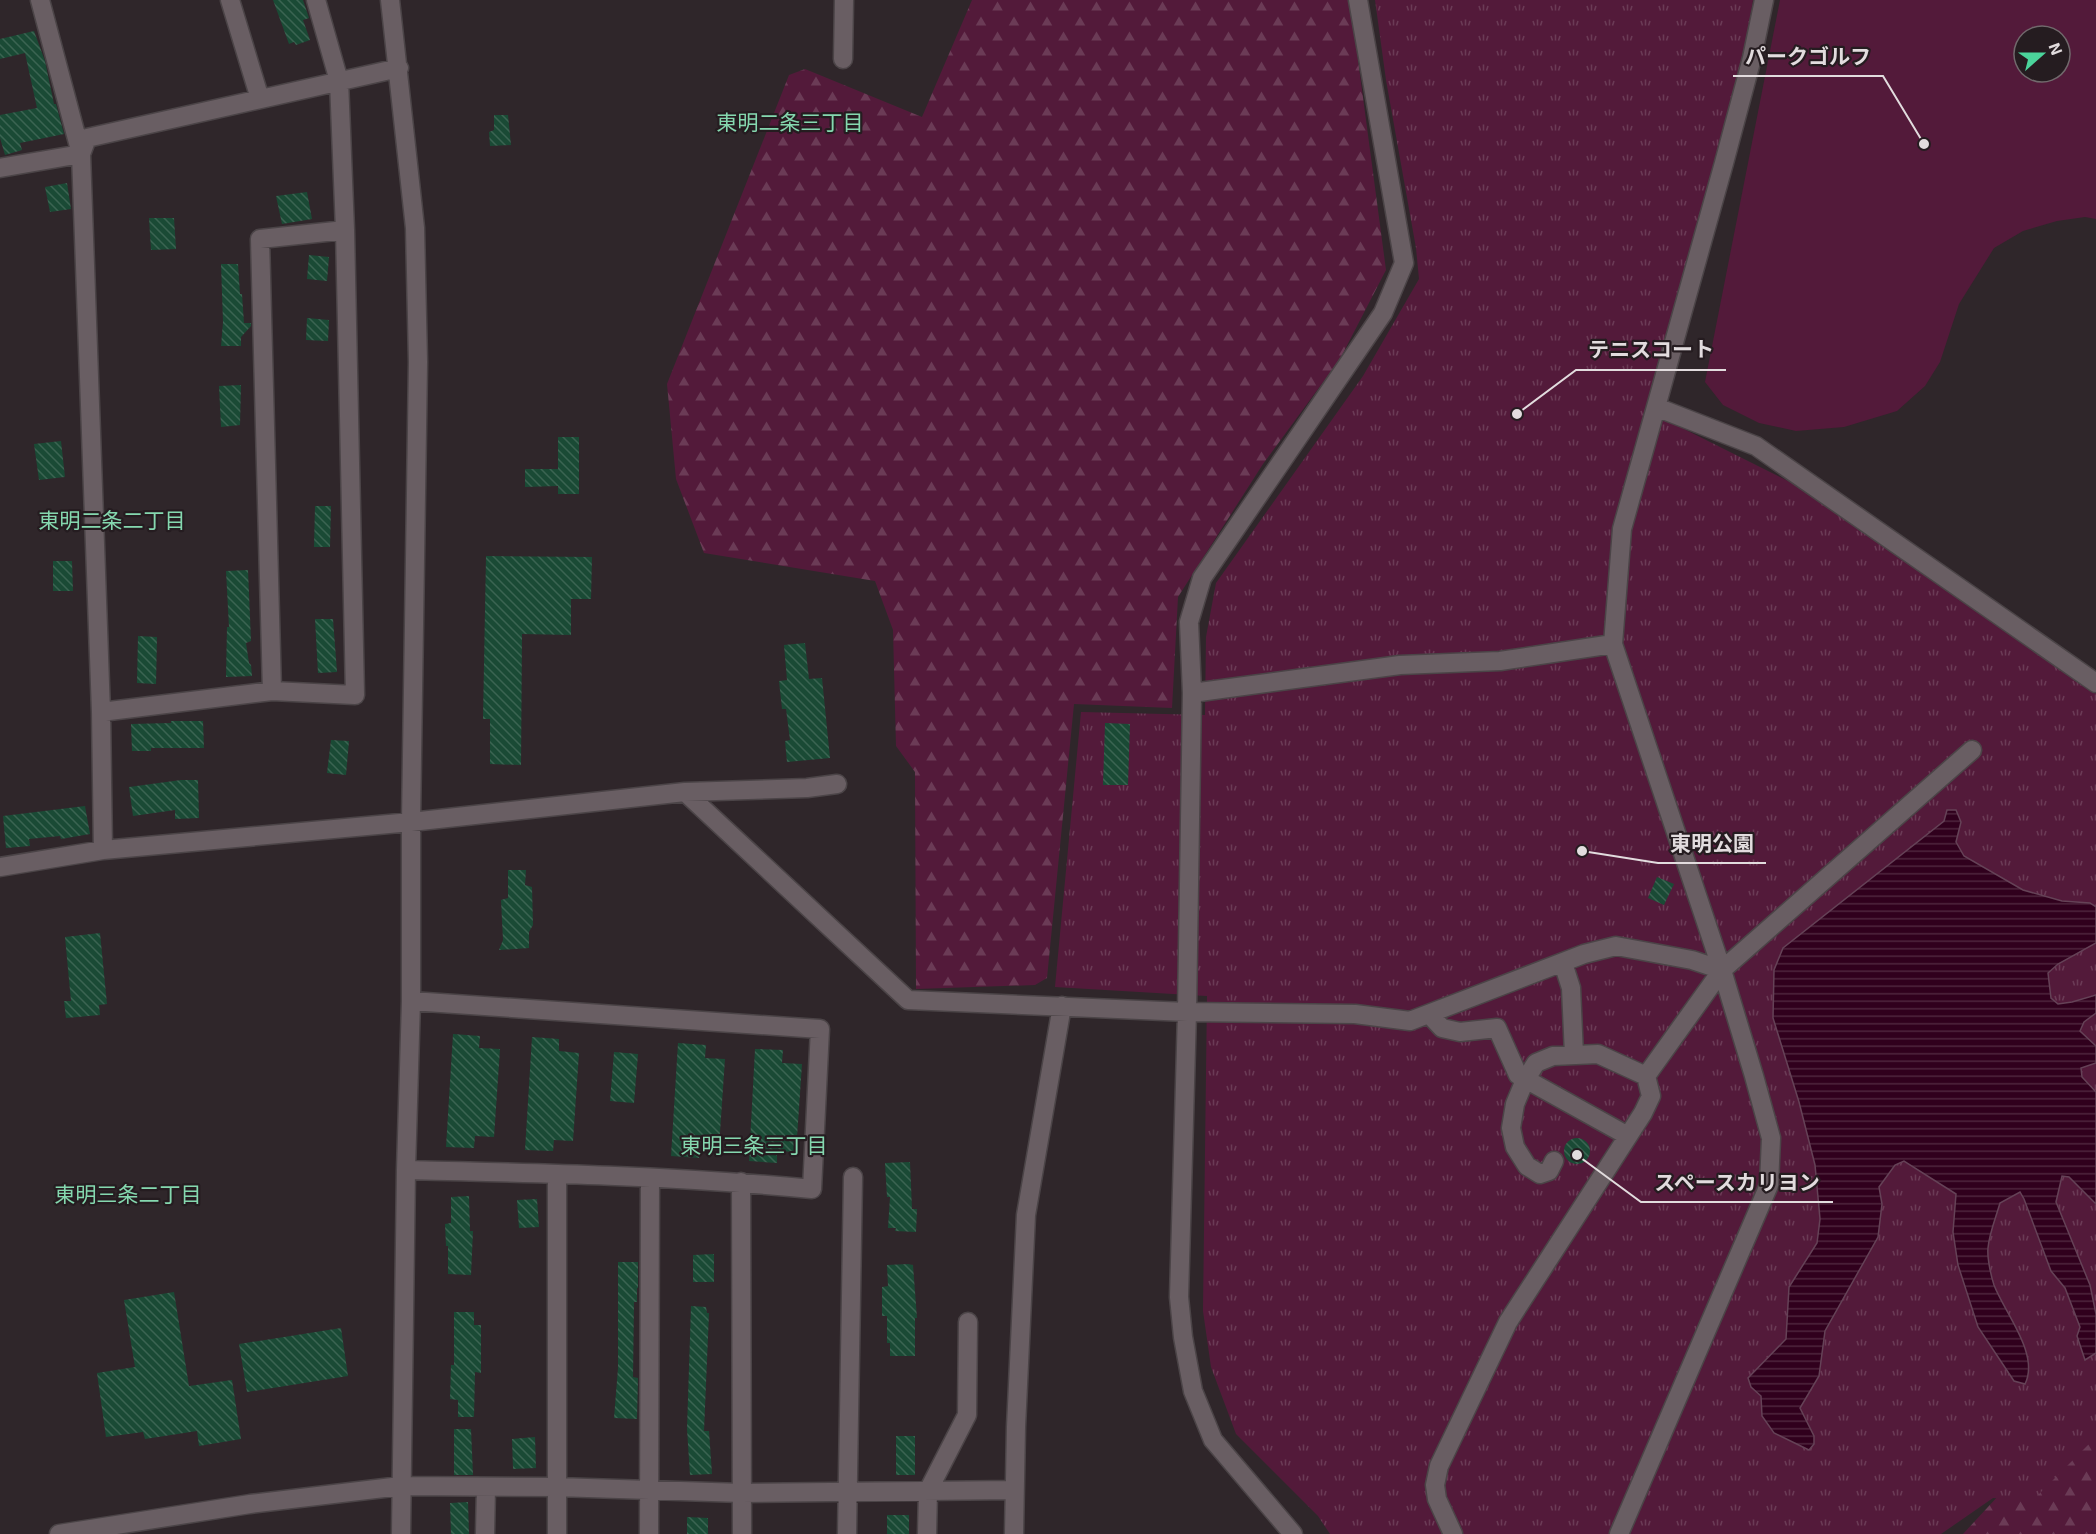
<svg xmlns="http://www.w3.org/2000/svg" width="2096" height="1534" font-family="'Exo 2','Noto Sans JP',sans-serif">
  <defs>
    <pattern id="forest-firs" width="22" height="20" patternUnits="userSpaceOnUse" patternTransform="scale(1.5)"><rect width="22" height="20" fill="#531a3a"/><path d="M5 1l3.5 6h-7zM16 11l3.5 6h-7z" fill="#6b3b56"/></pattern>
    <pattern id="park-tufts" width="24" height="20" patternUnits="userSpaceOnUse" patternTransform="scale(1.5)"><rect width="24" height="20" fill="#531a3a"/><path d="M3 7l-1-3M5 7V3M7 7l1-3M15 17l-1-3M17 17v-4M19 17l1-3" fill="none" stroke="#6b3b56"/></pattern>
    <pattern id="water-rules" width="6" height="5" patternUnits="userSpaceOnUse" patternTransform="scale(1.5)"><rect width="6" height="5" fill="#30001d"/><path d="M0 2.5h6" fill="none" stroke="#4e253d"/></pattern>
    <pattern id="building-back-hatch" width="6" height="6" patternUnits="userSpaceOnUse" patternTransform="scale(1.5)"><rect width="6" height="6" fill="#1a4a35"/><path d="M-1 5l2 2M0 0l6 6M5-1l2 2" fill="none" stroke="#3b6452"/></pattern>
  </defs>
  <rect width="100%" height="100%" fill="#2f262a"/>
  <path fill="#531a3a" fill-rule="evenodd" d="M1780 0H2096V219L2085 217 2057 221 2023 231 1994 248 1959 304 1940 362 1925 386 1897 411 1844 427 1796 431 1759 423 1723 405 1705 382ZM2024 36H2060V72H2024Z"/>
  <path fill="url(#forest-firs)" d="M972 0H1350L1386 270 1340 359 1263 464 1178 597 1172 708 1074 704 1047 978 1035 985 916 989 915 772 896 746 893 630 875 581 704 553 676 479 667 384 789 75 805 69 922 117Z
    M2096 1390V1534H1963Z"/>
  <path fill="url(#park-tufts)" d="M1375 0H1753L1742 64 1646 410 1790 482 2096 688V1437L2034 1499 1993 1498 1941 1534H1330L1318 1516 1236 1434 1211 1367 1203 1311 1207 996 1055 987 1081 712 1205 715 1206 637 1216 583 1363 376 1419 279 1416 248 1386 80Z"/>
  <path fill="url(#water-rules)" stroke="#654257" stroke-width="1.5" d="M1947 810H1956L1961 822 1956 842 1964 856 2023 890 2062 901 2090 903 2096 907V943L2058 964 2048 973 2051 998 2058 1004 2072 1002 2096 995V1013L2084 1022 2080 1031 2096 1046V1063L2081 1068 2082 1077 2096 1092V1204L2069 1177 2062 1176 2056 1202 2090 1285 2096 1314V1353L2085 1360 2077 1336 2080 1327 2065 1288 2051 1271 2024 1199 2020 1192 2000 1203C1996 1217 1989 1234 1988 1248 1987 1258 1991 1276 1994 1285 2004 1312 2040 1354 2025 1384L2014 1381 1978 1327 1958 1265 1953 1232 1956 1194 1904 1161 1895 1165 1879 1187 1882 1204 1878 1237 1825 1331 1819 1376 1800 1408 1814 1436V1444L1809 1450 1774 1433 1762 1416 1761 1396 1751 1387 1748 1378 1786 1339 1789 1287 1817 1243 1820 1219 1815 1165 1799 1102 1773 1018 1774 970 1783 948 1944 821Z"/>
  <path fill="url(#building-back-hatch)" d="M273 0H303L309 18 303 20 310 40 296 45 294 42 289 44Z
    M34 31 45 61 54 104H56L64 134 20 143 22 150 5 155 0 138V115L37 108 25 53 0 59V39Z
    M494 115H508L511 145 490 146 489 132 494 130Z
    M67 183 71 209 50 212 45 187Z
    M307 192 312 219 282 224 276 196Z
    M149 218H174L176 249 151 250Z
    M309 255 329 257 327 281 307 279Z
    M221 264H238L240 294H242L244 323H251V326L241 337V346H221L223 322Z
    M307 318 329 320 328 341 306 340Z
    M241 385 240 425 221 427 219 386Z
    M558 437H579V494H558V486L525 487V469H558Z
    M61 441 65 477 39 480 34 444Z
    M315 506H331L330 547H314Z
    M486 556 592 557 591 599H571V635L522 634 521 765 490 764V719H483Z
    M53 561H72L73 591H53Z
    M248 570 251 641 246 643 249 663 251 665 252 676 226 677 227 627H229L226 571Z
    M315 619H333L337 672 318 673Z
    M138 636 157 637 156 684 137 683Z
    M805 643 809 679 822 678 830 758 787 762 785 741 790 740 786 709H782L779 681 787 680 784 645Z
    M171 721H203L204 748H151V751H132L131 724 171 723Z
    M1105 723 1130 724 1128 785H1103Z
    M331 740 349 741 346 775 327 773Z
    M181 780H198L199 818 175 819V810L133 816 129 787Z
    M85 806 90 834 61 839 60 836 29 839 30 846 6 848 3 816Z
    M508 870H526L525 885 532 887 533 925 529 932V948L499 950 503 940 501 900 508 898Z
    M1657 877 1674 884 1664 905 1648 898Z
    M100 933 107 1004 99 1005 100 1015 66 1018 64 1001H71L65 937Z
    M453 1034 480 1036 479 1048 500 1049 494 1137 475 1136 474 1148 446 1147Z
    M532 1037 559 1039V1051L579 1053 573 1141 554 1140 553 1151 525 1150Z
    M678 1043 706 1045 705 1058 725 1059 719 1147 700 1146 699 1158 671 1156Z
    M755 1049 783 1050 782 1063 802 1064 796 1152 777 1151V1163L749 1161Z
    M614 1052 638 1054 634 1103 610 1101Z
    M1564 1151a13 13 0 1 1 26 0a13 13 0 1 1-26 0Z
    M910 1162 912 1209H917L916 1232 895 1231 896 1228H888L890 1197H887L885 1163Z
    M469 1196 470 1231H473L471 1275 448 1274V1246H446L445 1224 451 1223V1197Z
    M537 1199 539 1227 519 1228 517 1200Z
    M714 1254V1282H693V1255Z
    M618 1262H638V1288H637V1302H634L633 1377 638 1378 637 1419 614 1418 618 1368Z
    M908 1264 913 1265 917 1318H915V1356H890V1343H887V1316H882V1287L888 1286 887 1265Z
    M174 1292 189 1386 232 1380 241 1439 199 1446 197 1431 145 1439 143 1432 106 1437 97 1373 135 1367 124 1300Z
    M691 1306 706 1307 707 1313H709L704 1431H709L712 1474 690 1475 687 1429Z
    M454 1312H474V1325H481V1373L475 1372 474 1417H458V1400L450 1399 451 1365H454Z
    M341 1328 348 1376 247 1392 239 1344Z
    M454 1429H471L473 1475H454Z
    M896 1436H915V1475H896Z
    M535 1437 536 1468 513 1469 512 1439Z
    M468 1502 469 1534H451L450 1503Z
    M887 1515H909V1534H887Z
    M687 1517 708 1518V1534H687Z"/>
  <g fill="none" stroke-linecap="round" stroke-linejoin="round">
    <defs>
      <path id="minor" d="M40 0 81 154 101 712 103 850
        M230 0 260 99
        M390 0 415 228 418 362 411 822V1001L406 1170 401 1534
        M843 59 844 0
        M81 154 87 138 399 68
        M0 168 81 154
        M1656 407 1756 446 2096 683
        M272 691 260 239 345 230
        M1192 693 1400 665 1500 661 1613 644
        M101 712 272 691 355 695 345 230 339 81 316 0
        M685 792 908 1000 1187 1012 1355 1014 1410 1021 1584 954 1616 946 1692 960 1722 970
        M0 867 103 850 411 822 685 792 807 788 837 784
        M1563 963 1571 988 1574 1055
        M1429 1014 1442 1028 1460 1032 1497 1028 1518 1075 1628 1136
        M1554 1161 1549 1171 1540 1174 1527 1166 1515 1147 1511 1128 1515 1104 1525 1080 1536 1063 1553 1056 1598 1054 1646 1076
        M406 1170C542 1173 677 1176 812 1189L820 1029 411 1001
        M741 1182 742 1534
        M59 1534 250 1504 401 1486 557 1487 742 1493 1014 1490
        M485 1534 486 1487
        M557 1534V1174
        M649 1534 650 1178
        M847 1534 853 1177
        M927 1534 928 1491 967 1415 968 1322
        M1014 1534 1016 1427 1026 1215 1062 1006
        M1293 1534 1213 1440 1193 1391 1183 1337 1179 1297 1187 1012 1192 693 1189 622 1202 578 1383 313 1404 263 1358 0
        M1453 1534 1437 1499 1435 1485 1439 1466 1508 1322 1643 1113 1651 1096 1646 1076 1722 970 1972 750
        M1619 1534 1769 1185 1771 1138 1754 1076 1722 970 1613 644 1622 529 1724 163 1752 58 1764 0"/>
    </defs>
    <use href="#minor" stroke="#4b4447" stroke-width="21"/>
    <use href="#minor" stroke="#695e63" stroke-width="18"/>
  </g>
  <g text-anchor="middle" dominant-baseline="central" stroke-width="4.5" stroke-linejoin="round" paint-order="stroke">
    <g font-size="21" fill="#85d8af" stroke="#251c20">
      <text x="790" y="121">東明二条三丁目</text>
      <text x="112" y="519">東明二条二丁目</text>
      <text x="754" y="1144">東明三条三丁目</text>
      <text x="128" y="1193">東明三条二丁目</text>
    </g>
  </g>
  <path fill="none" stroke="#e2dcde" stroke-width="2" d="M1924 144L1883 76H1733M1517 414L1576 370H1726M1582 851L1658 863H1766M1577 1155L1641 1202H1833"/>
  <g fill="#e2dcde" stroke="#251c20" stroke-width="2">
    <circle cx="1924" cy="144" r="6"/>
    <circle cx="1517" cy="414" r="6"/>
    <circle cx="1582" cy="851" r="6"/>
    <circle cx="1577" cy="1155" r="6"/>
  </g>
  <g font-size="21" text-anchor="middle" font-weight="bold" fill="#e2dcde" stroke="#251c20" stroke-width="4.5" stroke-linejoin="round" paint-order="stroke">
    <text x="1808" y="64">パークゴルフ</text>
    <text x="1651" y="357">テニスコート</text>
    <text x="1712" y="851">東明公園</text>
    <text x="1737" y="1190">スペースカリヨン</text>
  </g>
  <g transform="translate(2042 54) rotate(69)"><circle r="28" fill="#251c20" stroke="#71696c" stroke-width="1.5"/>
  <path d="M0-4.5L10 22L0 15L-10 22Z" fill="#4bd49b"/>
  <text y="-9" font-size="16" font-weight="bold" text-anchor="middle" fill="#e2dcde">N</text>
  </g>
</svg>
